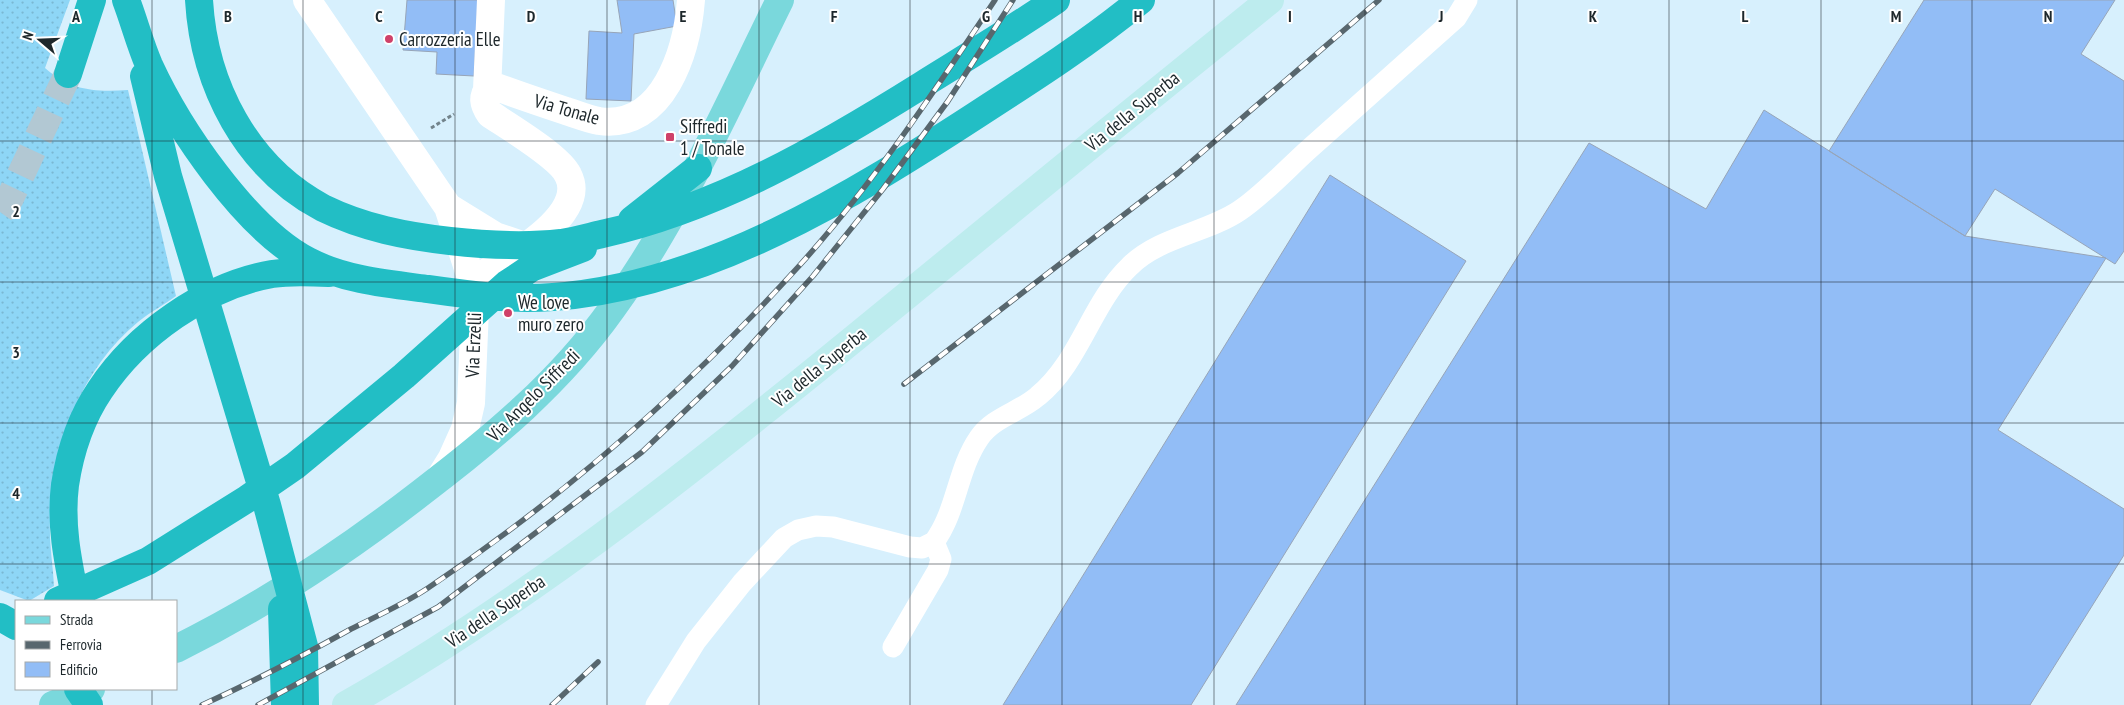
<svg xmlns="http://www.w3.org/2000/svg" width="2124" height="705" font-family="'PT Sans Narrow',sans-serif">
  <defs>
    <pattern id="garden-dots" width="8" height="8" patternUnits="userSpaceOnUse" patternTransform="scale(1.25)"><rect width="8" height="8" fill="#8ed6f6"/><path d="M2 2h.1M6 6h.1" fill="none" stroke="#7ab8d3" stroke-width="1.8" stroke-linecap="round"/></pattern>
  </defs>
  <rect width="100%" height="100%" fill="#d7f0fd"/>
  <path fill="url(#garden-dots)" d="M0 0H70L45 68C71 91 95 92 128 90L176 296C164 305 150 312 138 322 79 371 53 446 50 521 49 543 53 565 54 586L29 601 0 590Z"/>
  <path fill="#92bdf6" stroke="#97a5b8" d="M407 0H478L474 76 436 74 437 52 403 50Z
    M617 0H673L677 26 634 34 631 101 586 99 589 31 622 33Z
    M1924 0H2115L2081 54 2124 81V251L2115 264 1995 189 1965 236 1829 151Z
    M1764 110 1965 236 2106 258 1998 430 2124 509V555L2030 705H1236L1589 143 1706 209Z
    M1330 175 1466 261 1191 705H1003Z"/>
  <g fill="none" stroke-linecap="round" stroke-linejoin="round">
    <path stroke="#b2c8d3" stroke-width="28" stroke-dasharray="28 14" stroke-linecap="butt" d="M0 212 10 198 68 74"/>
    <path stroke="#72838b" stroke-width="3" stroke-dasharray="4 2.5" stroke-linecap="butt" d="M431 128 454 114"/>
    <path stroke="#fff" stroke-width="21" d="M893 647 938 570 941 559 934 542C957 511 957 470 979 438 993 417 1020 412 1038 396 1080 362 1091 303 1130 266 1159 237 1206 233 1239 211 1261 197 1288 168 1308 150 1357 106 1407 62 1456 18L1467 0
      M656 705 696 641 742 583 784 538 798 530 816 526 833 527 910 547 922 548 934 542"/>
    <path stroke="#fff" stroke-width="28" d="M307 0 448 207 472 281 475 309 471 403 465 429 452 458 439 479
      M487 90 491 0
      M448 207 495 236 519 244
      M472 281C499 264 590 217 568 175 560 157 508 126 490 114 483 104 482 97 489 87L494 86C518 95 542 103 566 111 576 114 588 119 599 121 664 130 687 50 691 0"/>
    <path stroke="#bdecee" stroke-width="28" d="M346 705C540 594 716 452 889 310 1015 206 1143 103 1270 0"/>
    <path stroke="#7ad8dc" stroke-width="28" d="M176 649C263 606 346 551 422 492 493 438 560 382 612 309 681 213 728 105 780 0
      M53 705 91 689"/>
    <path stroke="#22bec5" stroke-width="28" d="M126 0C134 21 140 44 149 65 178 128 245 228 308 261 344 280 389 284 428 289 469 295 511 300 553 297 706 286 852 196 978 114 1034 78 1090 42 1141 0
      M199 0C204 85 246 167 323 208 364 228 406 236 450 241 486 245 525 247 561 243 575 241 589 237 602 234 718 208 823 147 922 85 967 57 1012 30 1056 0
      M68 74 92 0
      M144 76 168 176 267 505 304 646 305 705
      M632 220 698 168
      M58 601 148 561 247 499 295 466 404 376 507 284 531 268 583 248
      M76 601C68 562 60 525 65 485 70 452 81 418 100 390 137 334 205 286 272 274 290 271 310 272 329 273
      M282 609 285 705
      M0 617 16 626
      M78 689 89 705"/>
    <defs>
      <path id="rail" d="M904 384 1178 173 1379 0
        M202 705C253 682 302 656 351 629 377 616 404 604 428 588 564 497 689 387 799 266 873 184 934 92 995 0
        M258 705 438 607 642 452 732 366 813 276 883 189 948 101 1013 0
        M552 705 598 662"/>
    </defs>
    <use href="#rail" stroke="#58676e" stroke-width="5.5"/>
    <use href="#rail" stroke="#fff" stroke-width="4" stroke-dasharray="11" stroke-linecap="butt"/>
  </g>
  <path fill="none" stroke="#1d272b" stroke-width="1" stroke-opacity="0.55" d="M152 0V601M303 0V705M455 0V705M607 0V705M759 0V705M910 0V705M1062 0V705M1214 0V705M1365 0V705M1517 0V705M1669 0V705M1821 0V705M1972 0V705M0 141H2124M0 282H2124M0 423H2124M0 564H2124M152 689V705"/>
  <g fill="#cf4169" stroke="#fff" stroke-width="2">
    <circle cx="389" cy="39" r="5"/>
    <rect x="665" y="132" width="10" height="10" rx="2.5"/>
    <circle cx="508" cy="313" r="5"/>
  </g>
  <g text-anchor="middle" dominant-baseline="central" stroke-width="4" stroke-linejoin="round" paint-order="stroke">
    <g font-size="19" fill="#1d272b" stroke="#fff" text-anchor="start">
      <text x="399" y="39">Carrozzeria Elle</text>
      <text x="680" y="126">Siffredi<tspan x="680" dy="22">1 / Tonale</tspan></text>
      <text x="518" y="302">We love<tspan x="518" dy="22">muro zero</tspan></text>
    </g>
    <g font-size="19" fill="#1d272b" stroke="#fff">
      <text transform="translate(567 109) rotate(16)">Via Tonale</text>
      <text transform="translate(1132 111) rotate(-39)">Via della Superba</text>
      <text transform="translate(473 345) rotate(-88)">Via Erzelli</text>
      <text transform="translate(819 367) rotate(-39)">Via della Superba</text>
      <text transform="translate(533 395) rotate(-45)">Via Angelo Siffredi</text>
      <text transform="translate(495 611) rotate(-34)">Via della Superba</text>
    </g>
  </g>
  <g font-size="16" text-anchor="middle" font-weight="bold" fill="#1d272b" stroke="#fff" stroke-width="4" stroke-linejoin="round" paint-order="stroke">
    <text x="76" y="22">A</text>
    <text x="228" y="22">B</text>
    <text x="379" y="22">C</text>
    <text x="531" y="22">D</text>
    <text x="683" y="22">E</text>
    <text x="834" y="22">F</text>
    <text x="986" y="22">G</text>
    <text x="1138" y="22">H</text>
    <text x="1290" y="22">I</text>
    <text x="1441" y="22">J</text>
    <text x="1593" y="22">K</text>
    <text x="1745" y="22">L</text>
    <text x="1896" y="22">M</text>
    <text x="2048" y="22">N</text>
    <text x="16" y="217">2</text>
    <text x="16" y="358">3</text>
    <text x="16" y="499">4</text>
  </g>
  <rect x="15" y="600" width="162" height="90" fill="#ffffff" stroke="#a5a9aa"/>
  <rect x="25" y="616" width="25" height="8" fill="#7ad8dc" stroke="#a5a9aa"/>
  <text x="60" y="625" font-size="15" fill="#1d272b">Strada</text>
  <rect x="25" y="641" width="25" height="8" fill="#58676e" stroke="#a5a9aa"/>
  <text x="60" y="650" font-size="15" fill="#1d272b">Ferrovia</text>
  <rect x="25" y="662" width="25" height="15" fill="#92bdf6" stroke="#a5a9aa"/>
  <text x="60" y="675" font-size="15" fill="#1d272b">Edificio</text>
  <g transform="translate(40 40) rotate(289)" stroke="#ffffff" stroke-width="4" paint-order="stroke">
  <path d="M0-4L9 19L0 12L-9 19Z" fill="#1d272b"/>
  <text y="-8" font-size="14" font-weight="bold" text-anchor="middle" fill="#1d272b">N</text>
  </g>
</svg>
